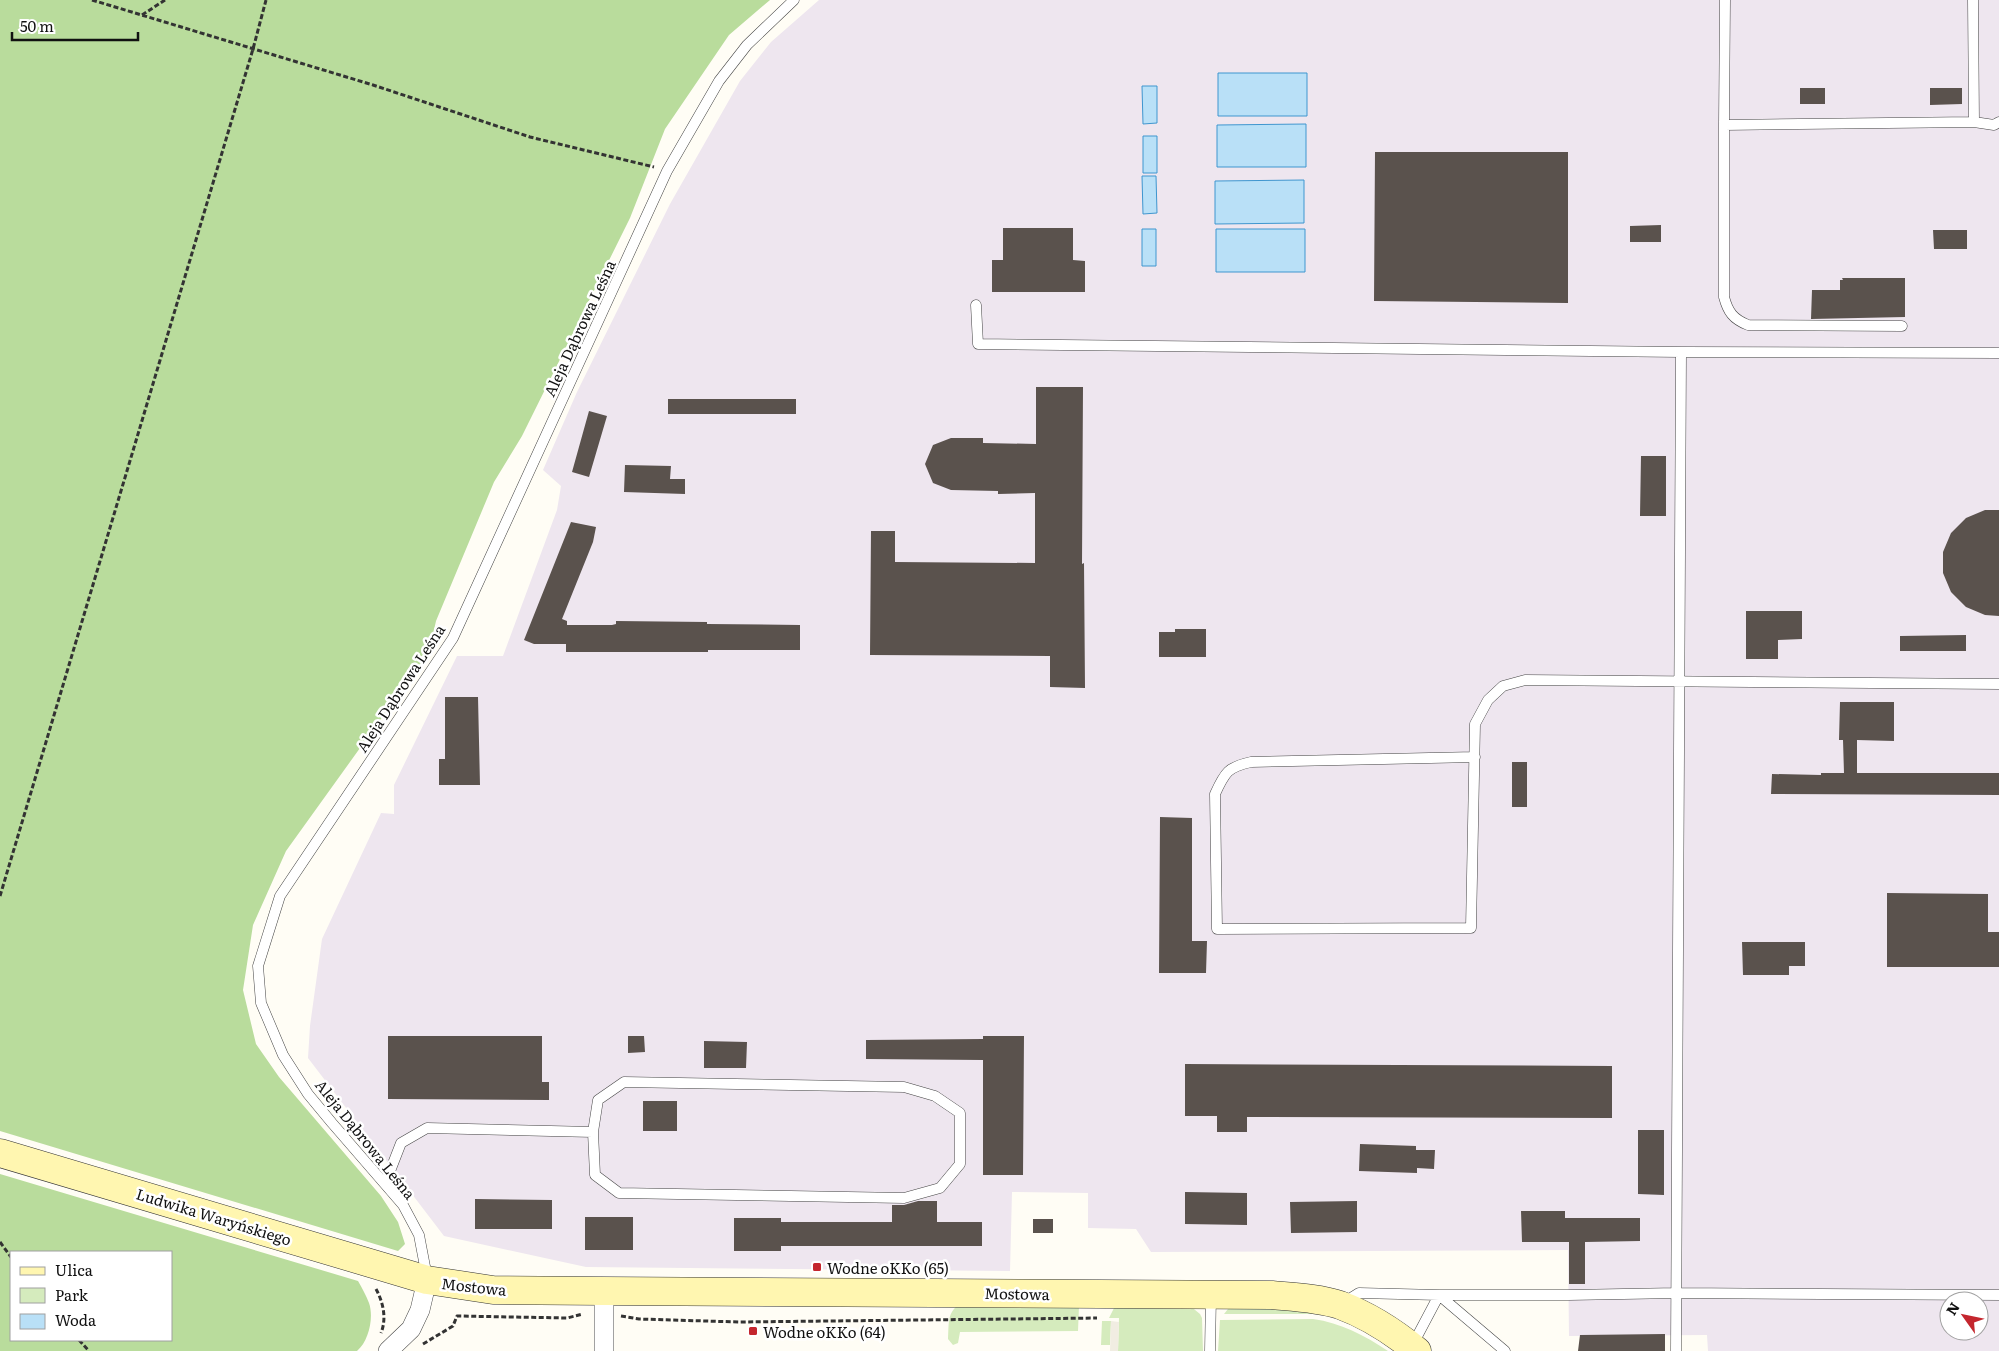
<svg xmlns="http://www.w3.org/2000/svg" width="1999" height="1351" font-family="Literata,serif">
  <rect width="100%" height="100%" fill="#fffdf5"/>
  <path fill="#eee6ef" fill-rule="evenodd" d="M819 0H1999V1351H1708L1707 1335 1569 1336 1568 1250 1151 1252 1136 1229 1088 1228V1193L1012 1192 1010 1271 586 1267 444 1236 308 1058 310 1026 322 939 381 813 394 814V785L457 656H503L557 510 561 486 543 470 577 392 670 204 740 81 771 42ZM1949 1301H1979V1331H1949Z"/>
  <path fill="#d5ebbd" d="M1237 1303 1320 1314H1224L1228 1309Z
    M1189 1305 1200 1314 1202 1318 1203 1351H1118L1119 1318H1109L1115 1306Z
    M957 1306H1079L1078 1331 960 1332 958 1343 953 1345 948 1339C949 1326 947 1314 957 1306Z
    M1313 1319C1341 1323 1364 1335 1388 1351H1218L1220 1320Z
    M1102 1321H1111L1110 1345H1101Z"/>
  <path fill="#b9dc9c" fill-rule="evenodd" d="M0 0H770L729 35 665 129 630 218 522 436 494 482 436 621 429 652 286 851 253 925 243 990 256 1044 279 1077 381 1196 398 1222 405 1244 398 1251 0 1131Z
    M0 1174 358 1281C362 1288 366 1295 369 1303 374 1317 369 1341 357 1351H0ZM11 1252H171V1340H11Z"/>
  <path fill="#f1ede2" d="M1111 1321 1119 1322 1118 1351H1110Z"/>
  <path fill="#b9e0f7" stroke="#3f96cf" d="M1218 73H1307V116H1218Z
    M1142 86H1157V123L1143 124Z
    M1306 124V167H1217V125Z
    M1143 136H1157V173H1143Z
    M1142 176H1156L1157 213 1143 214Z
    M1304 180V223L1215 224V181Z
    M1142 229H1156V266H1142Z
    M1216 229H1305V272H1216Z"/>
  <path fill="#5a524d" d="M1800 88H1825V104H1800Z
    M1930 88H1962V104L1930 105Z
    M1375 152H1568V303L1374 301Z
    M1661 225V242H1630V226Z
    M1003 228H1073V260L1085 261V292H992V260H1003Z
    M1933 230H1967V249H1934Z
    M1842 278H1905V317L1811 319 1812 290H1840V280H1843Z
    M1036 387H1083L1082 564 1084 563 1085 688 1050 687V656L870 655 871 531H895V562L1035 563V493L998 494V491L951 490 933 483 925 464 933 445 951 438H983V443L1036 444Z
    M668 399H796V414H668Z
    M589 411 607 416 589 477 572 472Z
    M1641 456H1666V516H1640Z
    M625 465 671 466 670 479H685V494L624 492Z
    M1985 510H1999V616L1985 615 1966 607 1951 592 1943 573V552L1951 533 1966 518Z
    M571 522 596 527 593 542 562 619 567 621V625H612L616 624V621L707 622V624L800 625V650H708V652H566V644H534L524 640Z
    M1746 611H1802V639L1778 640V659H1746Z
    M1175 629H1206V657H1159V632H1175Z
    M1966 635V651H1900V636Z
    M445 697H478L480 785H439V759H445Z
    M1840 702H1894V741L1857 740V773H1999V795L1771 794 1772 774 1821 775V773H1844L1843 740H1839Z
    M1512 762H1527V807H1512Z
    M1160 817 1192 818V941H1207L1206 973H1159Z
    M1887 893 1988 894V932H1999V967H1887Z
    M1742 942H1805V966H1789V975H1743Z
    M388 1036H542V1082H549V1100L388 1099Z
    M628 1036H644L645 1052 628 1053Z
    M983 1036H1024L1023 1175H983V1060L866 1059V1040L983 1039Z
    M704 1041 747 1042 746 1068H704Z
    M1185 1064 1612 1066V1118L1247 1117V1132H1217V1116H1185Z
    M643 1101H677V1131H643Z
    M1638 1130H1664V1195L1638 1194Z
    M1360 1144 1416 1146V1150H1435L1434 1169 1417 1168V1173L1359 1171Z
    M1185 1192 1247 1193V1225L1185 1224Z
    M475 1199 552 1200V1229H475Z
    M918 1201H937V1222H982V1246H781V1251H734V1218H781V1222H892V1205H904Z
    M1357 1201V1232L1291 1233 1290 1202Z
    M1521 1211H1565V1218H1640V1241L1585 1242V1284H1569V1242H1522Z
    M585 1217H633V1250H585Z
    M1033 1219H1053V1233H1033Z
    M1665 1334V1351H1578L1580 1335Z"/>
  <g fill="none" stroke-linecap="round" stroke-linejoin="round">
    <defs>
      <path id="lane" d="M1725 0 1724 125 1974 122 1994 125 1999 122
        M1973 0 1974 122
        M1724 125V297C1728 312 1733 319 1748 325L1902 326
        M976 305 978 344 1681 352 1999 353
        M1475 757 1251 762C1228 767 1225 772 1215 794L1217 929 1471 928 1475 724 1488 700 1503 686 1525 680 1999 684
        M385 1184 401 1143 427 1128 593 1132 595 1175 619 1193 904 1198 940 1188 960 1164V1113L935 1096 904 1087 624 1082 598 1100 593 1132
        M427 1277 419 1235 403 1205 332 1123 308 1094 283 1055 261 1003 258 966 280 896 453 638 667 171 719 81 747 45 794 0
        M1343 1303 1359 1293 1439 1295 1505 1351
        M1412 1346 1439 1295H1569L1677 1293 1999 1295
        M1210 1351 1211 1295
        M1676 1351 1681 352"/>
      <path id="street" d="M388 1351 411 1329 420 1310 427 1280
        M604 1351V1291"/>
      <path id="secondary" d="M0 1153 427 1280 493 1290 604 1291 1272 1295C1294 1297 1319 1298 1340 1305 1367 1315 1395 1333 1417 1351"/>
    </defs>
    <use href="#lane" stroke="#444" stroke-width="11"/>
    <use href="#street" stroke="#444" stroke-width="20"/>
    <use href="#secondary" stroke="#333" stroke-width="29"/>
    <path stroke="#333" stroke-width="3" stroke-dasharray="5 2.5" stroke-linecap="butt" d="M92 0 373 85 530 137 654 167
      M142 15 165 0
      M0 896 253 49 266 0
      M0 1242 11 1257
      M376 1289C383 1302 387 1318 381 1333
      M621 1316 639 1319 739 1322 1097 1318
      M79 1340 89 1351
      M423 1344 453 1326 457 1316 567 1318 583 1314"/>
    <use href="#lane" stroke="#fff" stroke-width="10"/>
    <use href="#street" stroke="#fff" stroke-width="19"/>
    <use href="#secondary" stroke="#fff6b0" stroke-width="28"/>
  </g>
  <g fill="#c4262e" stroke="#fff" stroke-width="2">
    <rect x="812" y="1262" width="10" height="10" rx="2.5"/>
    <rect x="748" y="1326" width="10" height="10" rx="2.5"/>
  </g>
  <g text-anchor="middle" dominant-baseline="central" stroke-width="5" stroke-linejoin="round" paint-order="stroke">
    <g font-size="15" fill="#111" stroke="#fff">
      <text transform="translate(579 328) rotate(-65)">Aleja Dąbrowa Leśna</text>
      <text transform="translate(400 688) rotate(-57)">Aleja Dąbrowa Leśna</text>
      <text transform="translate(366 1139) rotate(51)">Aleja Dąbrowa Leśna</text>
      <text transform="translate(214 1216) rotate(17)">Ludwika Waryńskiego</text>
      <text transform="translate(474 1286) rotate(6)">Mostowa</text>
      <text transform="translate(1017 1293) rotate(1)">Mostowa</text>
    </g>
    <g font-size="15" fill="#111" stroke="#fff" text-anchor="start">
      <text x="827" y="1267">Wodne oKKo (65)</text>
      <text x="763" y="1331">Wodne oKKo (64)</text>
    </g>
  </g>
  <rect x="10" y="1251" width="162" height="90" fill="#ffffff" stroke="#a0a0a0"/>
  <rect x="20" y="1267" width="25" height="8" fill="#fff6b0" stroke="#a0a0a0"/>
  <text x="55" y="1276" font-size="15" fill="#111111">Ulica</text>
  <rect x="20" y="1288" width="25" height="15" fill="#d5ebbd" stroke="#a0a0a0"/>
  <text x="55" y="1301" font-size="15" fill="#111111">Park</text>
  <rect x="20" y="1314" width="25" height="15" fill="#b9e0f7" stroke="#a0a0a0"/>
  <text x="55" y="1326" font-size="15" fill="#111111">Woda</text>
  <g transform="translate(1964 1316) rotate(303)"><circle r="24" fill="#ffffff" stroke="#a0a0a0"/>
  <path d="M0-4L9 19L0 12L-9 19Z" fill="#c4262e"/>
  <text y="-8" font-size="14" font-weight="bold" text-anchor="middle" fill="#111111">N</text>
  </g>
  <path d="M12 32v8h126v-8" fill="none" stroke="#111111" stroke-width="2.5"/>
  <text x="20" y="32" font-size="15" fill="#111111" stroke="#ffffff" stroke-width="4" paint-order="stroke">50 m</text>
</svg>
